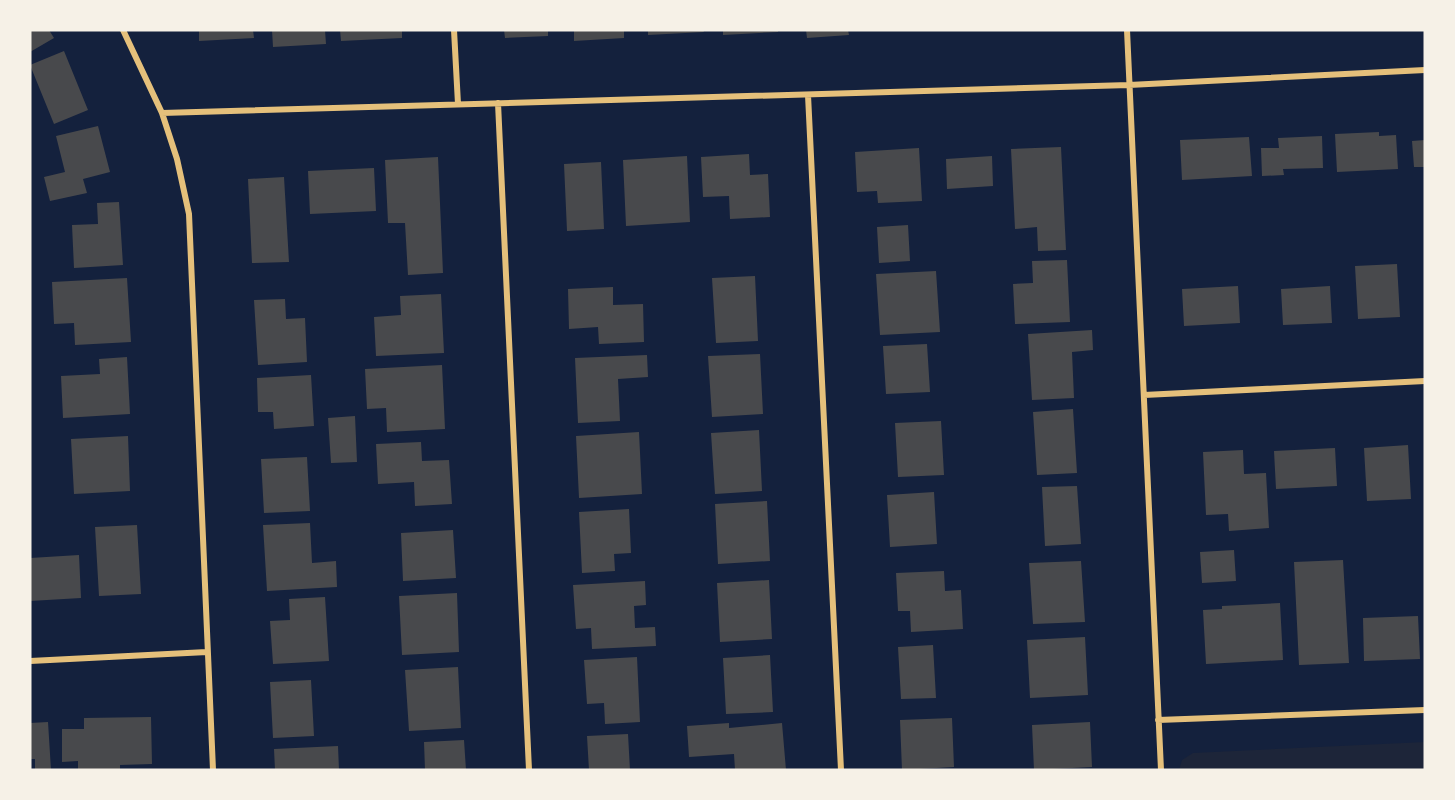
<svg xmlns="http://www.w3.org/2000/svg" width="1455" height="800" font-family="'IBM Plex Serif',serif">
  <rect width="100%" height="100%" fill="#14213d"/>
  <path fill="#1d2539" d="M1425 742V770H1179L1182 760 1193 753Z"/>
  <path fill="#48494c" d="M30 30H49L54 38 30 52Z
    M199 30H253L254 38 199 41Z
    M272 30H325L326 44 273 47Z
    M340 30H402V38L341 41Z
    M504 30H548V36L505 38Z
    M574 30H624V38L574 41Z
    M648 30H703L704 32 648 35Z
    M723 30H778V32L723 35Z
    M806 30H848L849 35 807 38Z
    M64 51 88 110 54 124 30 65Z
    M98 126 110 172 83 179 87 193 50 201 44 177 65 172 56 136Z
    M1379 132V136L1396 135 1398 169 1337 172 1335 134Z
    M1322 136 1323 168 1283 169 1284 175 1262 176 1261 148H1279L1278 138Z
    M1249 137 1252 176 1182 180 1180 140Z
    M1425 140V167H1414L1412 141Z
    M1061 147 1066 250 1038 251 1037 227 1015 229 1011 149Z
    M919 148 922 201 878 203 877 191 857 192 855 152Z
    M749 154 750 175 768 174 770 217 730 219 729 196 703 197 701 157Z
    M687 156 690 222 626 226 623 160Z
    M992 156 993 186 947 189 946 159Z
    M438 157 443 273 408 275 405 223H388L385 160Z
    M601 162 604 229 567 231 564 164Z
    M374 168 376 211 310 214 308 171Z
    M284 177 289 262 252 263 248 179Z
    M119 202 123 265 74 268 72 225 98 224 97 203Z
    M908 225 910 261 879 263 877 227Z
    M1067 260 1070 322 1015 324 1013 284 1033 283 1032 261Z
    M1397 264 1400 317 1358 319 1355 266Z
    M936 271 940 332 880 335 876 274Z
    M755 276 758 341 716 343 712 278Z
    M127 278 131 342 75 345 74 323 54 324 52 282Z
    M1238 286 1240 323 1184 326 1182 289Z
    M1330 286 1332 323 1283 325 1281 289Z
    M613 287V305L643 304 644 342 599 344 598 327 569 329 568 289Z
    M441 294 444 353 376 356 374 317 401 315 400 296Z
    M285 299 286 319 305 318 307 362 258 365 254 300Z
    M1092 330 1093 350 1072 352 1074 398 1032 400 1028 334Z
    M927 344 930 392 886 394 883 346Z
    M760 354 763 414 712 417 708 356Z
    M647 355 648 377 618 379 620 421 578 423 575 358Z
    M127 357 130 414 63 418 61 376 100 374 99 359Z
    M442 365 445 429 387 432 386 408 367 409 365 369Z
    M311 375 314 426 274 429 273 412H258L257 378Z
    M1073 409 1077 473 1037 475 1033 412Z
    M355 416 357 462 331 463 328 418Z
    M941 421 944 475 898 477 895 423Z
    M759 430 762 491 715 494 711 433Z
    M639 432 642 494 579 498 576 436Z
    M128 436 130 491 74 494 71 439Z
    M421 442 422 461 449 460 452 504 415 506 414 482 378 484 376 444Z
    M1408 445 1411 499 1367 501 1364 448Z
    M1335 448 1337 486 1276 489 1274 451Z
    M1243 450 1244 474 1266 473 1269 528 1229 531 1228 514 1206 515 1203 452Z
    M307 457 310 511 264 513 261 459Z
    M1077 486 1081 544 1045 546 1042 487Z
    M934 492 937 544 890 547 887 495Z
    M767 501 770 561 718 564 715 504Z
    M629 509 631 553 614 554 615 571 582 573 579 512Z
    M310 523 312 563 336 561 337 587 267 591 263 525Z
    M137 525 141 594 99 596 95 527Z
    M453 530 456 578 403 581 401 533Z
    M1234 550 1236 581 1202 583 1200 552Z
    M79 555 81 598 30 601V558Z
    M1343 560 1349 663 1299 665 1294 562Z
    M1081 561 1085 622 1033 624 1029 563Z
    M944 571 945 591 961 590 963 629 911 632 910 611H898L896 573Z
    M769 580 772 639 720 642 717 583Z
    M645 581 646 605 634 606 635 628 655 627 656 646 592 649 591 628 576 629 573 585Z
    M457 593 459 652 402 655 399 596Z
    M325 597 329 661 273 664 270 621 290 620 289 599Z
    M1280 603 1283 660 1206 664 1203 610 1222 609V606Z
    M1418 616 1420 659 1364 661 1363 618Z
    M1085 637 1088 695 1030 698 1027 640Z
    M933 645 936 698 901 699 898 647Z
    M770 655 773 712 726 714 723 658Z
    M637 657 640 722 605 724 604 703 587 704 584 660Z
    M458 667 461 728 409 731 405 670Z
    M311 680 314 736 273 738 270 682Z
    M151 717 152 764 120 765V770H78V761L62 762V729H84V718Z
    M952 718 954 767 902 770 900 720Z
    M48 722 51 770H35V759H30V723Z
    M1090 722 1092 767 1034 770 1032 725Z
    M729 723V728L782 723 786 770H735L734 754 689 757 687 726Z
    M628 734 630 770H589L587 736Z
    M464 740 466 770H425L424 742Z
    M338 746 339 770H275L274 749Z"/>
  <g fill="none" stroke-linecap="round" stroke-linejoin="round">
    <path stroke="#e5c07b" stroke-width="6" d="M123 30 162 113 177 159 189 214 213 770
      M454 30 458 104
      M1127 30 1161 770
      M808 95 841 770
      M498 103 529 770
      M162 113 1129 85 1425 70
      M1144 395 1425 381
      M30 661 207 652
      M1158 720 1425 710"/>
  </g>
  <rect width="1455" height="800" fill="none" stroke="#f6f1e7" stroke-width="63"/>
</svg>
